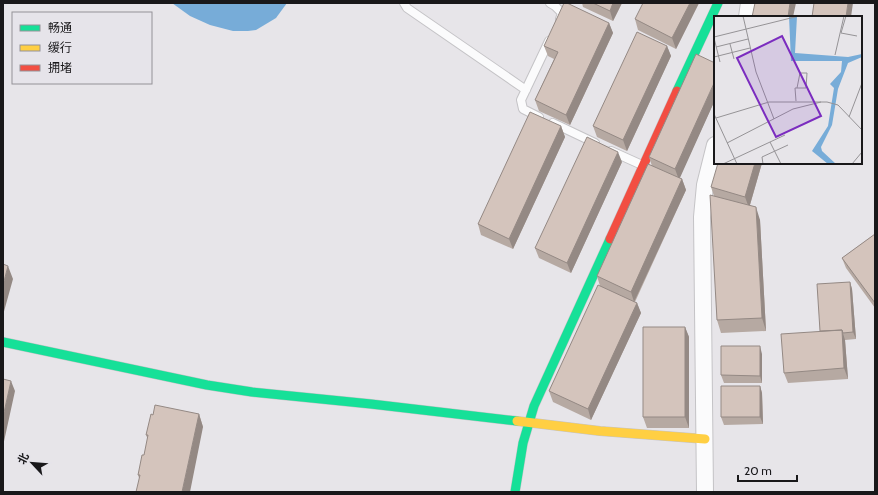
<svg xmlns="http://www.w3.org/2000/svg" width="878" height="495" font-family="Cabin,'Noto Sans SC',sans-serif">
  <rect width="100%" height="100%" fill="#e7e5e9"/>
  <path fill="#77acd8" d="M172 3H287L276 18 256 30 248 31H233L210 25 190 16Z"/>
  <g fill="none" stroke-linecap="round" stroke-linejoin="round">
    <defs>
      <path id="lane" d="M404 3 407 8 526 90
        M550 3 555 6 562 13 560 19
        M539 117 523 109 521 100 549 41
        M553 123 595 143
        M611 151 642 165"/>
      <path id="street" d="M747 17 749 3
        M705 492 702 217 705 185 715 145"/>
      <path id="fast" d="M677 91 718 3
        M3 342 207 385 252 392 371 404 517 421
        M515 492 523 443 534 406 610 239"/>
      <path id="slow" d="M517 421 600 431 705 439"/>
      <path id="jam" d="M610 239 677 91"/>
    </defs>
    <use href="#lane" stroke="#c4c3c6" stroke-width="10"/>
    <use href="#street" stroke="#c4c3c6" stroke-width="18"/>
    <use href="#fast" stroke="#c4c3c6" stroke-width="10"/>
    <use href="#slow" stroke="#c4c3c6" stroke-width="10"/>
    <use href="#jam" stroke="#c4c3c6" stroke-width="10"/>
    <use href="#lane" stroke="#fbfbfc" stroke-width="8"/>
    <use href="#street" stroke="#fbfbfc" stroke-width="16"/>
    <use href="#fast" stroke="#16e098" stroke-width="9"/>
    <use href="#slow" stroke="#ffcf43" stroke-width="9"/>
    <use href="#jam" stroke="#f24e42" stroke-width="9"/>
  </g>
  <path fill="#b6a9a2" d="M582 3H622L613 21 583 7Z
    M699 3 676 49 638 30 635 19Z
    M609 23 613 33 570 125 539 111 535 100 554 59 548 56 544 46Z
    M667 46 671 56 627 151 597 137 593 126Z
    M715 100 679 178 682 179 686 190 635 302 637 303 641 313 591 420 553 402 549 391 600 286 597 276 652 166 649 157Z
    M561 126 565 137 513 249 481 235 478 224Z
    M622 162 571 273 539 258 535 248Z
    M762 163 750 205 760 220 766 331 721 333 717 320 714 196 711 187Z
    M875 234V308L846 268 842 258Z
    M850 282 852 289 856 339 845 340 848 379 788 383 784 373 820 331Z
    M685 327 689 337V428H647L643 417Z
    M762 354V383H724L721 375Z
    M760 386 762 393 763 424 724 425 721 417Z
    M199 414 203 427 139 478 138 475 144 455 148 440 146 435 153 415Z"/>
  <path fill="#948984" d="M613 3H622L613 21 610 11Z
    M690 3H699L676 49 672 38Z
    M790 3H796L793 17H788Z
    M848 3H853L851 17H846Z
    M609 23 613 33 570 125 566 115Z
    M667 46 671 56 627 151 623 140Z
    M715 81V100L679 180 675 169Z
    M561 126 565 137 513 249 509 239Z
    M618 152 622 162 571 273 567 263Z
    M755 163H762L749 208 745 197Z
    M682 179 686 190 634 302 631 292Z
    M756 207 760 220 766 331 762 318Z
    M8 266 13 279 3 315V285Z
    M850 282 852 289 856 339 853 332Z
    M637 303 641 313 591 420 588 409Z
    M685 327 689 337V428L685 417Z
    M842 330 845 340 848 379 844 368Z
    M760 346 762 354V383L760 376Z
    M11 381 15 391 3 446V417Z
    M760 386 762 393 763 424 760 417Z
    M199 414 203 427 190 492H182Z"/>
  <path fill="#d4c4bc" stroke="#948984" d="M564 3H567L609 23 566 115 535 100 558 52 544 46Z
    M593 3H613L610 11Z
    M643 3H690L672 38 635 19Z
    M755 3H790L788 17H752Z
    M814 3H848L846 17H812Z
    M637 32 667 46 623 140 593 126Z
    M696 54 715 63V81L675 169 649 157Z
    M530 112 561 126 509 239 478 224Z
    M587 137 618 152 567 263 535 248Z
    M718 163H755L745 197 711 187Z
    M648 164 682 179 631 292 597 276Z
    M710 195 756 207 762 318 717 320Z
    M875 234V303L842 258Z
    M3 264 8 266 3 285Z
    M850 282 853 332 843 333 842 330 820 331 817 284Z
    M598 285 637 303 588 409 549 391Z
    M643 327H685V417H643Z
    M842 330 844 368 784 373 781 334Z
    M721 346H760V376L721 375Z
    M3 379 11 381 3 417Z
    M721 386H760V417H721Z
    M155 405 199 414 182 492H136L140 475H138L142 455H144L148 435H146L151 414 153 415Z"/>
  <g transform="translate(714 16)">
    <rect width="148" height="148" fill="#e7e5e9"/>
    <path d="M75 0H83L81 37 134 41 148 38V41L134 47 124 73 118 109 107 131 108 135 122 148H114L98 135 114 110 120 72 116 68 127 56 128 45H77Z" fill="#77acd8"/>
    <path fill="none" stroke="#959396" stroke-width="1" d="M29 0 42 56 60 103M132 0 127 17 143 20M0 21 85 0M0 22 6 46M16 28 20 43M2 31 34 23M121 39 130 0M0 41 36 32M82 85 81 72H92L93 57H86L83 72M0 98 23 148M135 101 148 67M2 102 55 86H113L124 89 148 114M56 126 67 148M13 127 79 93 107 86M9 148 71 119M49 148 48 141 74 129M138 148 148 136"/>
    <path fill="#7b2cbf" fill-opacity="0.15" stroke="#7b2cbf" stroke-width="2" d="M68 20 107 100 62 121 23 42Z"/>
    <rect width="148" height="148" fill="none" stroke="#19181a" stroke-width="2"/>
  </g>
  <rect width="878" height="495" fill="none" stroke="#19181a" stroke-width="8"/>
  <rect x="12" y="12" width="140" height="72" fill="#e6e4ea" stroke="#949297"/>
  <rect x="20" y="25" width="20" height="6" fill="#16e098" stroke="#949297"/>
  <text x="48" y="32" font-size="12" fill="#19181a">畅通</text>
  <rect x="20" y="45" width="20" height="6" fill="#ffcf43" stroke="#949297"/>
  <text x="48" y="52" font-size="12" fill="#19181a">缓行</text>
  <rect x="20" y="65" width="20" height="6" fill="#f24e42" stroke="#949297"/>
  <text x="48" y="72" font-size="12" fill="#19181a">拥堵</text>
  <g transform="translate(32 463) rotate(296)" stroke="#e6e4ea" stroke-width="3" paint-order="stroke">
  <path d="M0-3L7 15L0 10L-7 15Z" fill="#19181a"/>
  <text y="-6" font-size="11" font-weight="bold" text-anchor="middle" fill="#19181a">北</text>
  </g>
  <path d="M738 475v6h59v-6" fill="none" stroke="#19181a" stroke-width="2"/>
  <text x="744" y="475" font-size="12" fill="#19181a" stroke="#e6e4ea" stroke-width="3" paint-order="stroke">20 m</text>
</svg>
